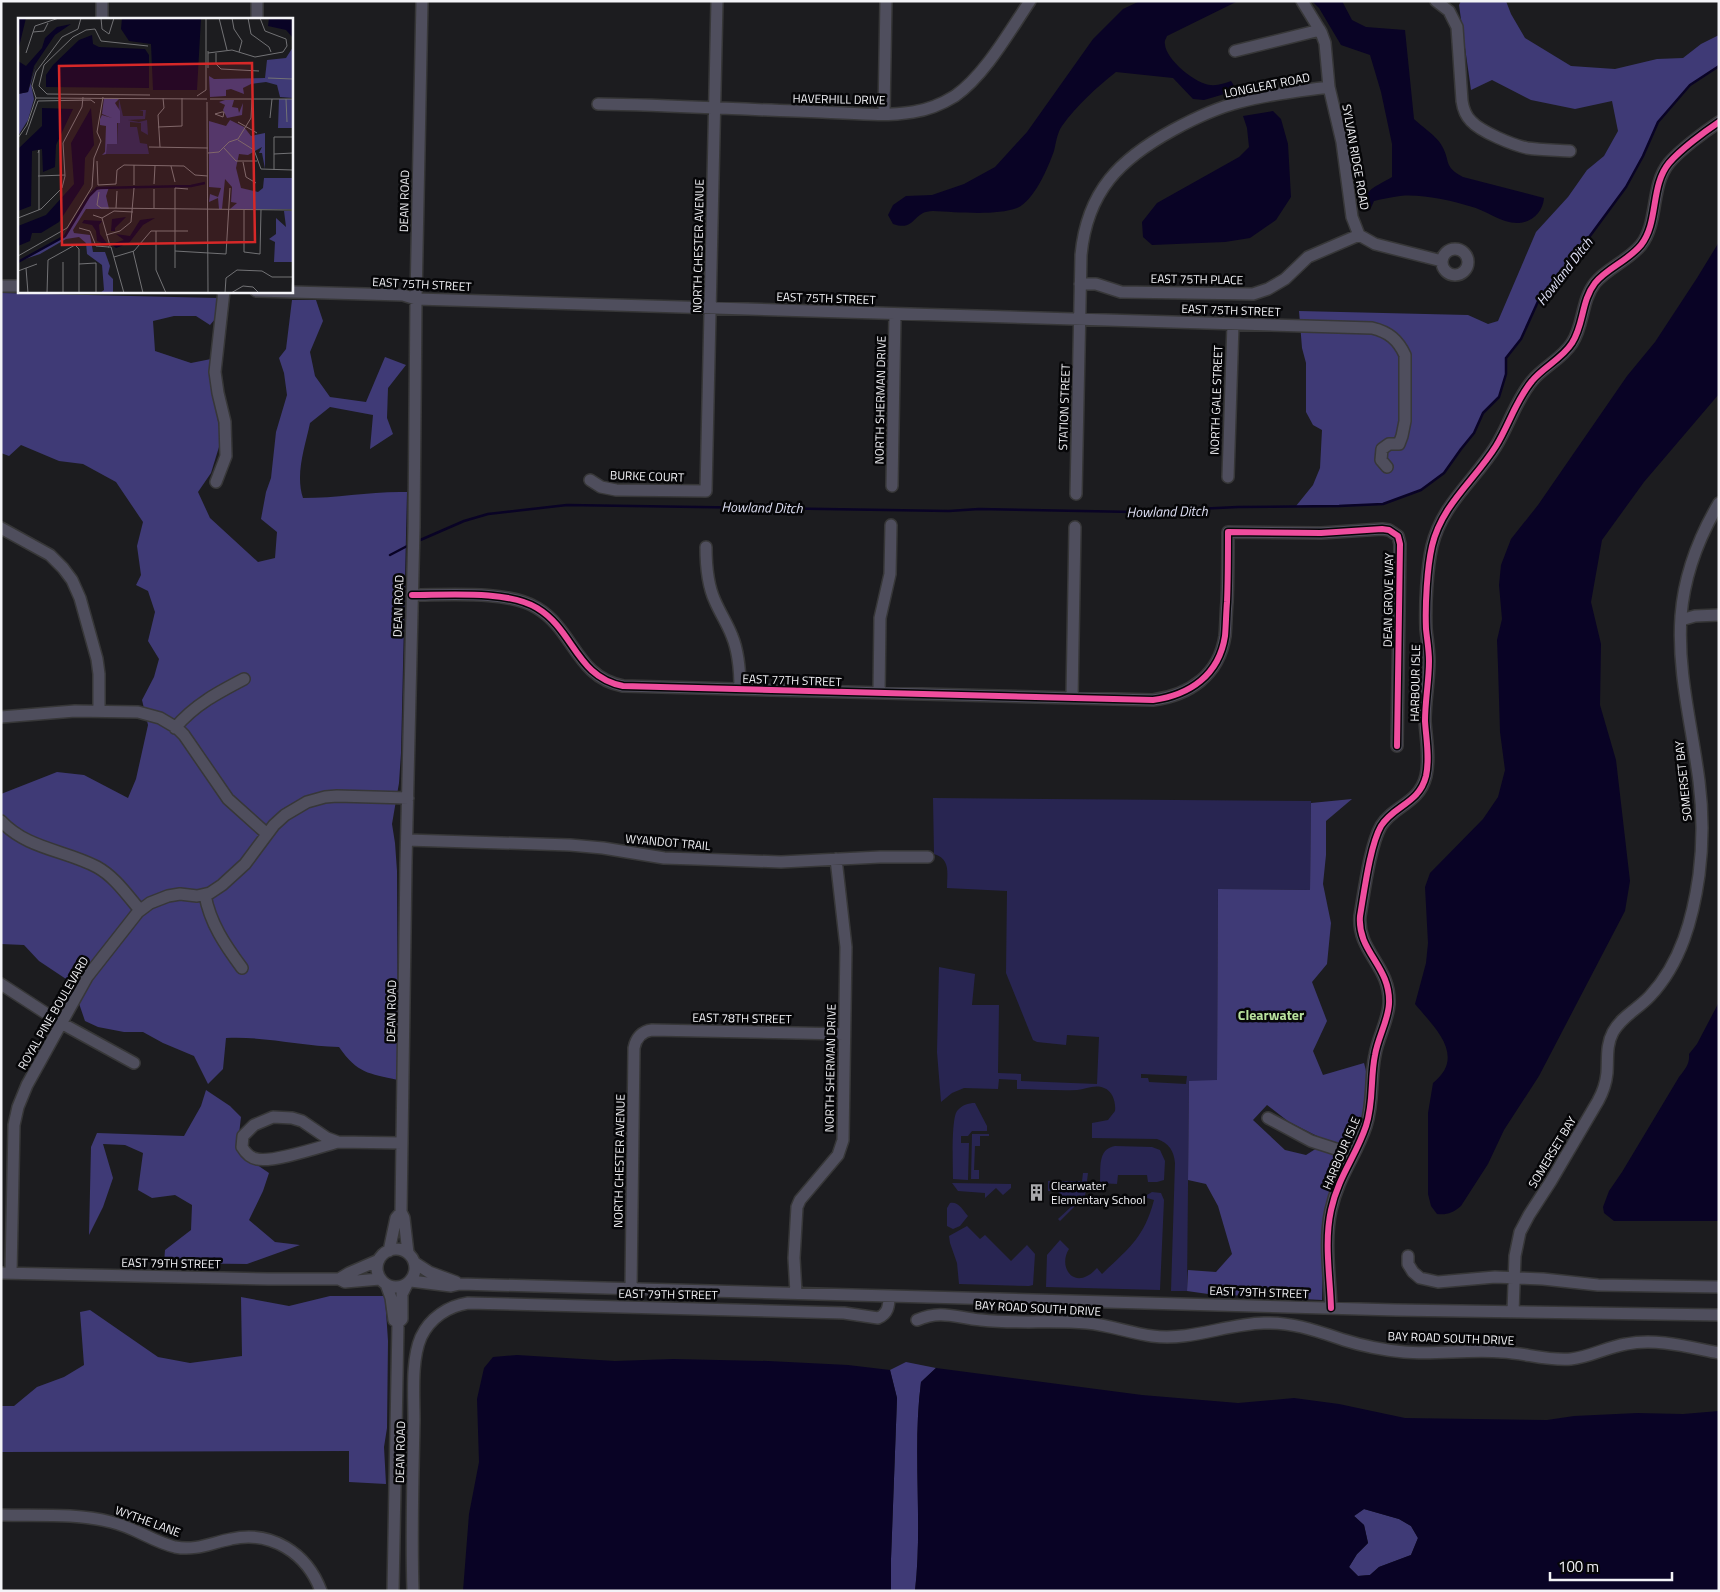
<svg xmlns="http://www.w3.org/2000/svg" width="1720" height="1592" font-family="'Titillium Web',sans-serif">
  <rect width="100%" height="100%" fill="#1c1c1f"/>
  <path fill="#282551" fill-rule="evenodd" d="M933 798 1311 801 1310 890 1218 889 1217 1081H1189L1187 1291H1171L1175 1163C1174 1151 1169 1143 1157 1139L1092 1138V1123L1108 1120 1115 1111C1116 1103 1113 1091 1104 1088 1095 1084 1086 1089 1077 1090 1057 1091 1037 1089 1017 1089V1080L999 1079 998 1089 964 1088 952 1093 941 1102 937 1052 939 967 975 974 972 1005H999L998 1073 1021 1074V1081L1097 1084 1099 1037 1067 1035 1066 1045 1037 1042 1033 1040 1006 973 1007 891 947 888C947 873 951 859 934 854ZM1141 1074 1187 1076 1186 1084 1149 1082 1148 1078H1141Z
    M975 1103 987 1126V1131H972L968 1136H961V1143H969L968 1180 953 1179C953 1166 951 1120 957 1111 962 1105 968 1103 975 1103Z
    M972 1134H989V1136H980V1146H975L974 1170H979V1179H971Z
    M1115 1146 1152 1147 1160 1150 1165 1161 1164 1180 1157 1182H1148L1147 1175H1118L1117 1184 1100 1183C1101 1169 1097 1149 1115 1146Z
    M1083 1173H1088L1085 1196 1060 1221 1058 1219 1072 1206 1057 1191H1048V1181H1082Z
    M952 1183 1011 1184V1188L1003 1195 996 1188 985 1198V1193L958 1191Z
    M1152 1192 1161 1193 1164 1200 1160 1290 1046 1287 1047 1255 1060 1240 1069 1249C1059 1264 1070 1285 1087 1276 1090 1275 1094 1271 1097 1268L1102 1274C1129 1248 1144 1238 1154 1200L1147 1198V1195Z
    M950 1203C958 1201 963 1210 968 1216L960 1226 953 1229 947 1226V1208Z
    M967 1226 980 1239 985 1235 1011 1261 1027 1245 1035 1254 1033 1285 1029 1286 959 1284 957 1263 950 1243 949 1236Z"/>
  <path fill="#3f3a76" d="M1461 1H1506L1511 14 1525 38 1571 66 1615 69 1657 59 1683 58 1701 44 1719 35V66L1690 85 1658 122 1643 156 1626 187 1584 244 1570 266 1540 297 1521 339 1506 358V374L1499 397 1483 413 1474 433 1461 449 1444 473 1421 490 1383 504 1296 506 1313 485 1320 468 1322 430 1313 425 1306 412V363L1302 348 1299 311 1468 315 1488 324 1498 321 1536 232 1568 197 1587 170 1604 156 1618 131 1612 101 1575 109 1531 100 1492 80 1471 90 1459 5Z
    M1 293 218 298 216 318 210 325 196 316H174L153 321 155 351 191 363 211 359 210 380 219 426V447L211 473 198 492 210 518 258 562 275 558 277 532 261 519 266 492 271 478 276 432 287 395 284 373 279 358 286 349 292 300H316L323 321 310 352 315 376 330 397 366 402 385 357 406 365 388 388 387 418 393 434 370 449 373 415 330 407 310 423C305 447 295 474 303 498 338 498 372 491 407 492L401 753 399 783 392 824 395 843 397 871 398 1080C368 1073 358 1074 339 1047 301 1046 264 1036 226 1038L223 1069 208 1084 194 1056 163 1043 143 1032H124L98 1027 85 1021 72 983 39 961 24 945 1 944V794L57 772 84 775 128 798 136 779 148 725 142 700 154 677 159 659 148 641 155 612 148 591 136 585 141 575 137 546 143 522 116 482 83 464 59 461 21 445 9 456 1 453Z
    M1352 799 1326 821V855L1323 884 1331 923 1327 964 1312 982 1327 1021 1313 1051 1323 1075 1364 1063C1373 1093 1363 1125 1347 1151L1289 1122 1267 1105 1253 1120 1285 1150 1306 1155 1317 1148 1335 1154 1345 1162 1324 1221 1322 1300 1208 1294 1187 1291 1188 1270 1216 1272 1232 1254 1218 1206 1206 1184 1188 1180 1189 1081 1217 1080 1218 889 1310 890 1311 803Z
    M206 1090 230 1106 241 1117 237 1151 269 1173 263 1191 249 1220 275 1242 300 1245 247 1264 164 1263 165 1250 191 1230 192 1205 175 1195 152 1198 138 1190 143 1153 125 1145 103 1144 113 1178 103 1207 89 1235 91 1147 97 1133 184 1136 201 1106Z
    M330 1296H385L388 1341 387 1428 384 1447 386 1484 349 1482V1451L1 1452V1406H14L37 1387 64 1377 84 1365 80 1312 90 1310 158 1357 190 1363 242 1356 241 1297 289 1306Z
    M906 1362 936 1368 921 1382C912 1451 923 1521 915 1591H891V1559L897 1398 890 1370Z
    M1364 1509 1399 1519 1411 1526 1418 1538 1411 1555 1379 1567 1370 1575 1358 1576 1349 1567 1357 1554 1368 1543 1364 1525 1354 1516Z"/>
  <path fill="#090325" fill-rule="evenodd" d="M1140 1H1238L1167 36C1166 39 1164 41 1165 44 1165 59 1197 85 1211 85 1217 86 1225 83 1231 81L1240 95 1233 96 1228 93 1204 100 1193 99 1173 78 1116 72C1096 88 1077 105 1062 126 1057 133 1056 143 1054 151 1048 168 1034 201 1017 208 996 216 956 212 933 211 912 211 916 232 893 224L888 215 893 205 906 196 932 195 964 184 995 167 1027 132 1093 39 1123 9Z
    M1312 1H1342L1352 20 1366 27 1405 30 1414 119C1421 126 1438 137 1442 146 1451 162 1443 166 1463 177L1544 198C1543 211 1533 222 1519 223 1502 224 1486 210 1469 206 1448 200 1422 194 1400 196 1392 197 1382 199 1374 201L1370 210 1363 211C1362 189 1376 187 1392 177V144L1381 92 1370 55 1341 45 1319 8Z
    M1273 111 1281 119 1288 144 1291 197 1276 220 1250 238 1225 242 1152 245 1143 237 1142 222 1157 203 1239 157 1249 147 1247 128 1243 116Z
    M1719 242V394L1644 482 1602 540 1591 602 1601 644 1600 705 1616 760 1630 881 1625 911 1539 1076 1504 1130 1488 1164 1461 1206C1453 1213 1447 1215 1437 1214L1431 1206 1428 1194V1113L1433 1083C1467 1056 1434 1027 1415 1004L1426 963 1428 943 1425 887 1430 873 1483 819 1498 797 1505 770 1500 732 1498 666 1497 640 1502 619 1499 585 1501 565 1511 539 1538 505 1627 376 1655 342 1697 278Z
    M1719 1002V1221H1614L1604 1213 1603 1207 1609 1191 1622 1172 1679 1077C1685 1069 1690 1064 1689 1054L1697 1044Z
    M517 1355 615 1361 673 1359 768 1361 848 1365 890 1370 897 1398 891 1559V1591H463L469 1514 479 1462 477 1399 484 1368 493 1357Z
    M936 1368 1142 1395 1238 1403 1294 1398 1339 1404 1405 1418 1547 1420 1574 1416 1637 1413 1683 1414 1719 1411V1591H915C923 1521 912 1451 921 1382ZM1364 1509 1399 1519 1411 1526 1418 1538 1411 1555 1379 1567 1370 1575 1358 1576 1349 1567 1357 1554 1368 1543 1364 1525 1354 1516Z"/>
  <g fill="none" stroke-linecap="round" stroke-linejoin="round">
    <path stroke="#090325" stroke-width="2.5" d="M418 541 464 521 488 514 567 505 949 511 979 509 1134 512 1238 507 1339 506 1383 504 1421 490 1444 473 1461 449 1474 433 1483 413 1499 397 1506 374V358L1521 339 1540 297 1570 266 1584 244 1626 187 1643 156 1658 122 1690 85 1719 66
      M390 555 411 544"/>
    <defs>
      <path id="minor" d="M1302 1 1321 32 1325 43 1329 87 1342 142 1352 217 1359 235 1375 244 1442 261
        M1436 1 1449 11 1457 27 1462 101C1463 108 1466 116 1471 121 1481 132 1513 145 1527 148 1541 150 1556 150 1570 151
        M102 19V1
        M257 19V1
        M1235 51 1320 30
        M598 104C673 105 747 110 822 112 851 113 883 117 913 112 927 110 942 104 955 96 985 75 1009 32 1030 1
        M884 113 886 1
        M1442 262a13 13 0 1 1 26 0a13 13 0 1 1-26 0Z
        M1080 284H1096L1121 292 1253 294 1268 289 1285 279 1308 257 1359 235
        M1 286H19
        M256 291 403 295 416 299 1372 328C1389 332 1398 340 1405 355V421L1402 436 1399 444H1389L1382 449 1381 460 1387 467
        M1228 477 1233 324
        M590 480 601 487 616 490 706 491 717 1
        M216 482 226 456 225 422 218 393 215 372 224 291
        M892 486 895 314
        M1076 494 1081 255C1087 191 1120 159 1173 130 1195 118 1216 108 1240 102 1269 94 1300 91 1329 87
        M1 528 50 555 63 568 72 580 80 598 97 659 99 674V711
        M706 547C706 565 707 584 715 601 720 613 727 623 732 636 739 653 740 671 740 689
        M412 595C447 595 508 590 537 608 574 630 576 677 623 686L1153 700C1190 695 1219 675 1225 636 1226 625 1226 613 1227 602 1228 579 1228 555 1228 532L1321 533 1382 529 1389 530 1398 536 1400 544 1397 746
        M1681 620 1695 616 1719 615
        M879 693 880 618 890 574 891 525
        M1072 698 1075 527
        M1 717 75 711 138 712 160 718 177 728 184 735 228 799 267 834
        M175 728C194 705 219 692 244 679
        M1 821C27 849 65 850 97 867 115 877 127 895 140 910
        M407 840 570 845 603 848 664 858 696 859 781 862 880 857H928
        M205 895C210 923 225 945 242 968
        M1 984 61 1023 134 1063
        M273 1117 292 1118 302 1121 327 1138 338 1142C320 1147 272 1163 257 1159 250 1158 245 1152 242 1147L243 1136 254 1125Z
        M1268 1118 1311 1141 1339 1150 1350 1158
        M338 1142 402 1143
        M377 1268a19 19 0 1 1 38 0a19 19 0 1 1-38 0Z
        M389 1251 396 1218 401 1212
        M408 1253 404 1218 401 1212 406 863 414 527 416 299 422 1
        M1408 1256V1264L1413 1272 1420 1278 1438 1282 1495 1277 1543 1279 1598 1285 1719 1287
        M415 1263 429 1272 456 1282
        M1 1273 269 1279H339L345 1282 380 1279
        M11 1273 14 1125 18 1107 27 1085 87 977 138 912 150 903 168 896 180 894 197 896 210 893 222 885 245 864 274 825 285 815 307 802 325 797 337 796 408 798
        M339 1279 349 1273 379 1260
        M411 1281 451 1286 460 1284 1396 1310 1719 1315
        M386 1284 391 1298 394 1320 398 1323
        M631 1288 634 1048C636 1038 642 1031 652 1030L844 1034
        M796 1293 794 1258 797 1207 800 1200 838 1155 843 1140 846 947 836 859
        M1331 1308C1330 1276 1324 1242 1331 1210 1338 1177 1356 1156 1366 1126 1374 1102 1370 1079 1375 1055 1378 1037 1388 1021 1389 1004 1391 966 1357 952 1360 916 1364 893 1370 845 1381 826 1394 805 1419 804 1426 776 1430 758 1426 738 1425 721 1425 701 1429 681 1429 661 1429 650 1427 639 1426 629 1425 605 1427 568 1432 546 1442 504 1475 480 1496 446 1509 425 1516 400 1532 381 1543 367 1562 359 1572 343 1584 325 1581 301 1595 283 1607 268 1628 261 1641 245 1659 222 1650 186 1669 163 1680 150 1704 132 1719 122
        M1513 1312 1515 1256 1520 1232 1529 1215 1551 1181 1598 1101C1603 1092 1606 1083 1607 1073 1608 1058 1606 1045 1613 1032 1622 1016 1638 1009 1650 996 1681 963 1693 918 1699 875 1703 844 1703 812 1699 781 1692 726 1677 672 1681 616 1684 576 1699 537 1719 503
        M917 1320C942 1309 956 1318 981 1320 1016 1324 1052 1320 1087 1323 1109 1325 1130 1333 1152 1336 1192 1341 1225 1324 1264 1323 1293 1322 1317 1331 1344 1340 1363 1346 1383 1350 1404 1352 1436 1355 1469 1349 1502 1352 1525 1353 1547 1361 1571 1359 1590 1357 1607 1347 1626 1344 1657 1338 1688 1347 1719 1353
        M1 1515C37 1516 76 1513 111 1522 134 1527 153 1542 175 1547 196 1551 211 1543 231 1539 271 1530 307 1553 321 1591
        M393 1591 398 1323 402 1319V1294L407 1284
        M413 1591C411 1534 413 1477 414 1420 414 1395 411 1360 421 1337 430 1318 448 1306 468 1303L844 1313 878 1318C888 1314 889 1306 889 1296"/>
    </defs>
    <use href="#minor" stroke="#373738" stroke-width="14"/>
    <use href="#minor" stroke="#4f4e5d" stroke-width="11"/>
    <defs>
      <path id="cycleway" d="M412 595C447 595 508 590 537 608 574 630 576 677 623 686L1153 700C1190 695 1219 675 1225 636 1226 625 1226 613 1227 602 1228 579 1228 555 1228 532L1321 533 1382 529 1389 530 1398 536 1400 544 1397 746
        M1331 1308C1330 1276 1324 1242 1331 1210 1338 1177 1356 1156 1366 1126 1374 1102 1370 1079 1375 1055 1378 1037 1388 1021 1389 1004 1391 966 1357 952 1360 916 1364 893 1370 845 1381 826 1394 805 1419 804 1426 776 1430 758 1426 738 1425 721 1425 701 1429 681 1429 661 1429 650 1427 639 1426 629 1425 605 1427 568 1432 546 1442 504 1475 480 1496 446 1509 425 1516 400 1532 381 1543 367 1562 359 1572 343 1584 325 1581 301 1595 283 1607 268 1628 261 1641 245 1659 222 1650 186 1669 163 1680 150 1704 132 1719 122"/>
    </defs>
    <use href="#cycleway" stroke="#060608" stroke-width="9"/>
    <use href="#cycleway" stroke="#ef4d9e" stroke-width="6"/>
  </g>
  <defs>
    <symbol id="building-bare" viewBox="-9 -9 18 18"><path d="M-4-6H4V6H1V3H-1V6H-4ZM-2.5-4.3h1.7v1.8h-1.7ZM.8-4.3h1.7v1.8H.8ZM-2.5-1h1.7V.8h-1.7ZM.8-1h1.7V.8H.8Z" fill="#a8a8ab" stroke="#060608" stroke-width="2.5" paint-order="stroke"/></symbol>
  </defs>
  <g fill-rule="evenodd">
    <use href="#building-bare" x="1024" y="1180" width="25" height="25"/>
  </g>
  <g text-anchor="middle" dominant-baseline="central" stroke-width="5" stroke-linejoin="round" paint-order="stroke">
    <g font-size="12" fill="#f3f3f7" stroke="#060608">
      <text transform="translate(1267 85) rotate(-11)">LONGLEAT ROAD</text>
      <text transform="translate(839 99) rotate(1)">HAVERHILL DRIVE</text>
      <text transform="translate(1356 157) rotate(80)">SYLVAN RIDGE ROAD</text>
      <text transform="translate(404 201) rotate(-89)">DEAN ROAD</text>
      <text transform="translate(698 246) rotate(-89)">NORTH CHESTER AVENUE</text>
      <text transform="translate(1197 279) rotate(1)">EAST 75TH PLACE</text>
      <text transform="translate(422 284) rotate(3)">EAST 75TH STREET</text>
      <text transform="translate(826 298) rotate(2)">EAST 75TH STREET</text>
      <text transform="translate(1231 310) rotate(2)">EAST 75TH STREET</text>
      <text transform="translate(880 400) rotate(-89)">NORTH SHERMAN DRIVE</text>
      <text transform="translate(1216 400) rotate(-88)">NORTH GALE STREET</text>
      <text transform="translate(1064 407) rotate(-88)">STATION STREET</text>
      <text transform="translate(647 476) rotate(2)">BURKE COURT</text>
      <text transform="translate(1388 600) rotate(-89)">DEAN GROVE WAY</text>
      <text transform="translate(398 606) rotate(-88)">DEAN ROAD</text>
      <text transform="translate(792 680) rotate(2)">EAST 77TH STREET</text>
      <text transform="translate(1415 683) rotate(-89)">HARBOUR ISLE</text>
      <text transform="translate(1683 781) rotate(-96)">SOMERSET BAY</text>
      <text transform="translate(668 842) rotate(5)">WYANDOT TRAIL</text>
      <text transform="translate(391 1011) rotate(-89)">DEAN ROAD</text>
      <text transform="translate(53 1013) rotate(-60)">ROYAL PINE BOULEVARD</text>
      <text transform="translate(742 1018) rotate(1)">EAST 78TH STREET</text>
      <text transform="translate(830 1068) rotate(-89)">NORTH SHERMAN DRIVE</text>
      <text transform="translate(1552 1152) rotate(-59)">SOMERSET BAY</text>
      <text transform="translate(1341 1153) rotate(-67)">HARBOUR ISLE</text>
      <text transform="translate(619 1161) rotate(-89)">NORTH CHESTER AVENUE</text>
      <text transform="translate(171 1263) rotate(1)">EAST 79TH STREET</text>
      <text transform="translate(1259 1292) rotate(2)">EAST 79TH STREET</text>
      <text transform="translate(668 1294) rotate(1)">EAST 79TH STREET</text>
      <text transform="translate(1038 1308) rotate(3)">BAY ROAD SOUTH DRIVE</text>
      <text transform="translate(1451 1338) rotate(2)">BAY ROAD SOUTH DRIVE</text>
      <text transform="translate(400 1452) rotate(-89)">DEAN ROAD</text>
      <text transform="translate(148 1521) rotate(20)">WYTHE LANE</text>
    </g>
    <g font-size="12" fill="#f3f3f7" stroke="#060608" text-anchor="start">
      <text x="1051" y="1185">Clearwater<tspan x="1051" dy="14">Elementary School</tspan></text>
    </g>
    <g font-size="14" font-style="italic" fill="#dedff4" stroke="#060608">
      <text transform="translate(1564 271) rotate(-52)">Howland Ditch</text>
      <text transform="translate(762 507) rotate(1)">Howland Ditch</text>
      <text transform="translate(1167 511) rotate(-1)">Howland Ditch</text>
    </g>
    <g font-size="14" font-weight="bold" fill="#b9e29e" stroke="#060608">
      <text x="1271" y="1014">Clearwater</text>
    </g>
  </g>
  <g transform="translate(18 18)">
    <rect width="275" height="275" fill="#1c1c1f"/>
    <path d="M101 81 105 98H125V93L121 92H128L127 101 110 102 121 104 129 102 130 117 123 113V105L112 104V109H119L122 125 129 126 131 136H88V126H99Z" fill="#282551"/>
    <path d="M275 29V80L262 79 259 67 248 64 233 66 225 70 226 76 213 71 208 72V78L192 79 191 58 196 61 247 60 249 42 268 40ZM19 44 13 66 16 81 10 102 0 118V76L10 74ZM86 80 101 81 97 85 102 93V105H99V126H89L88 136 84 137 87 134 88 108 82 107V101L84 97 94 100 84 96ZM261 81H275V110H260ZM207 82H216L214 89 220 90 221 95 225 85 224 97 209 100 205 92 207 87 201 84ZM212 102 226 109 233 118 247 115V151L244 135H241L244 129 230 137 221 136 218 150 223 170 240 174 245 170 246 160H275V191H212L219 185 213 184 214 169 207 161 204 191H201L200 180 191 184 192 176 200 179 203 170 191 169V103L208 108ZM91 169 88 178 91 191H68L55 212 56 215 72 217 75 234H87L92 248 90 256 95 261V275H82L86 272 84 247 69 236 68 225 61 219 48 221 22 236 1 243 47 218 74 173ZM266 193H275V244H256L257 224 251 221 258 216V200L268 209Z" fill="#3f3a76"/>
    <path d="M0 0H8L0 33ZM104 0H183L179 72H135L133 26 111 23 103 11ZM251 0 275 2V20L268 12 250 8ZM53 6 37 17 16 48 10 74 0 76V43L8 48 24 30 27 20 39 9ZM74 17 75 26 81 29 127 31 131 37V70L28 69V57L35 47 61 22ZM24 90 55 91 38 127 37 149 25 154 24 131 14 133 13 188 0 193V131L24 108ZM73 90 76 127 67 140 66 166 41 204 23 215H14L12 223 0 228V208L28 197 56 166 53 125ZM108 199 97 210V213H93L94 201ZM137 200 125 207 111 225 98 230 93 226 106 222 98 216 112 218 122 202ZM66 202 84 203 81 207 82 216 91 228 79 223 78 213 74 207 64 205Z" fill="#090325"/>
    <path fill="none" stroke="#090325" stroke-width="2.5" d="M0 244 47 218 71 178 79 170 173 168 187 165"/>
    <path fill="none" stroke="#727275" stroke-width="1" d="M83 0 84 11 91 16 96 0M201 0 209 32M214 0 216 11 224 23 221 34M230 0 233 16 251 29 253 34M15 14 26 13 30 5M130 28 83 23 77 11 68 12 55 19 26 47 21 68 29 76 132 77M8 35 17 8 41 0M190 35 214 32 237 39 265 34 269 28 268 21 247 13 242 0M198 35V46L203 51 241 53M190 50V33M250 60 275 61M179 78 188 72V0M18 80 189 81M18 80 14 68 18 54 44 19 60 11 63 0M192 81H275M268 81 269 104M189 84 190 275M206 94 205 99 197 96 204 94ZM252 100 254 81M220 104 239 115M140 109 164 108V80M8 117 20 83 73 82 77 85M0 120 9 107 18 80M220 122 236 132 243 151 275 152M131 129 190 130M142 129 140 97 146 90 145 80M206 130 218 143H239M20 135 21 132V192M190 135 201 134 211 124 220 121 233 100 234 81M256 136 275 135M79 143 80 167 98 166 99 152 106 147 166 148 177 157 190 158M225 144 228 159 238 165M153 148 157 164M256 152V119H275M20 158 47 157M136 166 137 148M116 167V147M81 174 79 187 83 190 275 192M98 190 99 173M136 190V171M226 192V234L242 236 243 192M75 197 84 200 92 228M0 200 23 191 44 170 47 158 45 125 64 89 65 79M84 200 96 193 115 194M61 210 72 213 78 228 91 229M138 213V252L148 275M88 217 102 213 113 204 116 170M90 229H93L106 275M115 233 125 275M157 233 208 236 212 170M0 238 49 210 74 169 76 140 83 123 79 114 85 79M96 239 116 233 133 213H170M61 246 78 245V275M8 250 10 275M157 250V170L170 171M0 253 19 246M274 274 275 252M29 275 30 242 57 227 61 231V275M45 275V244M181 275H200M207 275 208 260 219 252 244 253 254 259H274M213 275 225 268 235 269 241 275"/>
    <path fill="#d62828" fill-opacity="0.15" stroke="#d62828" stroke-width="2.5" d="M234 45 237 224 44 227 41 48Z"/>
    <rect width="275" height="275" fill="none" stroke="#f3f3f7" stroke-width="2.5"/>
  </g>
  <rect width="1720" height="1592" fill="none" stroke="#f3f3f7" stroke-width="5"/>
  <path d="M1550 1572v8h122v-8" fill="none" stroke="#f3f3f7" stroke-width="2.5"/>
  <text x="1558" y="1572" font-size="15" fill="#f3f3f7" stroke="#060608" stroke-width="4" paint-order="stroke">100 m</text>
</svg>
